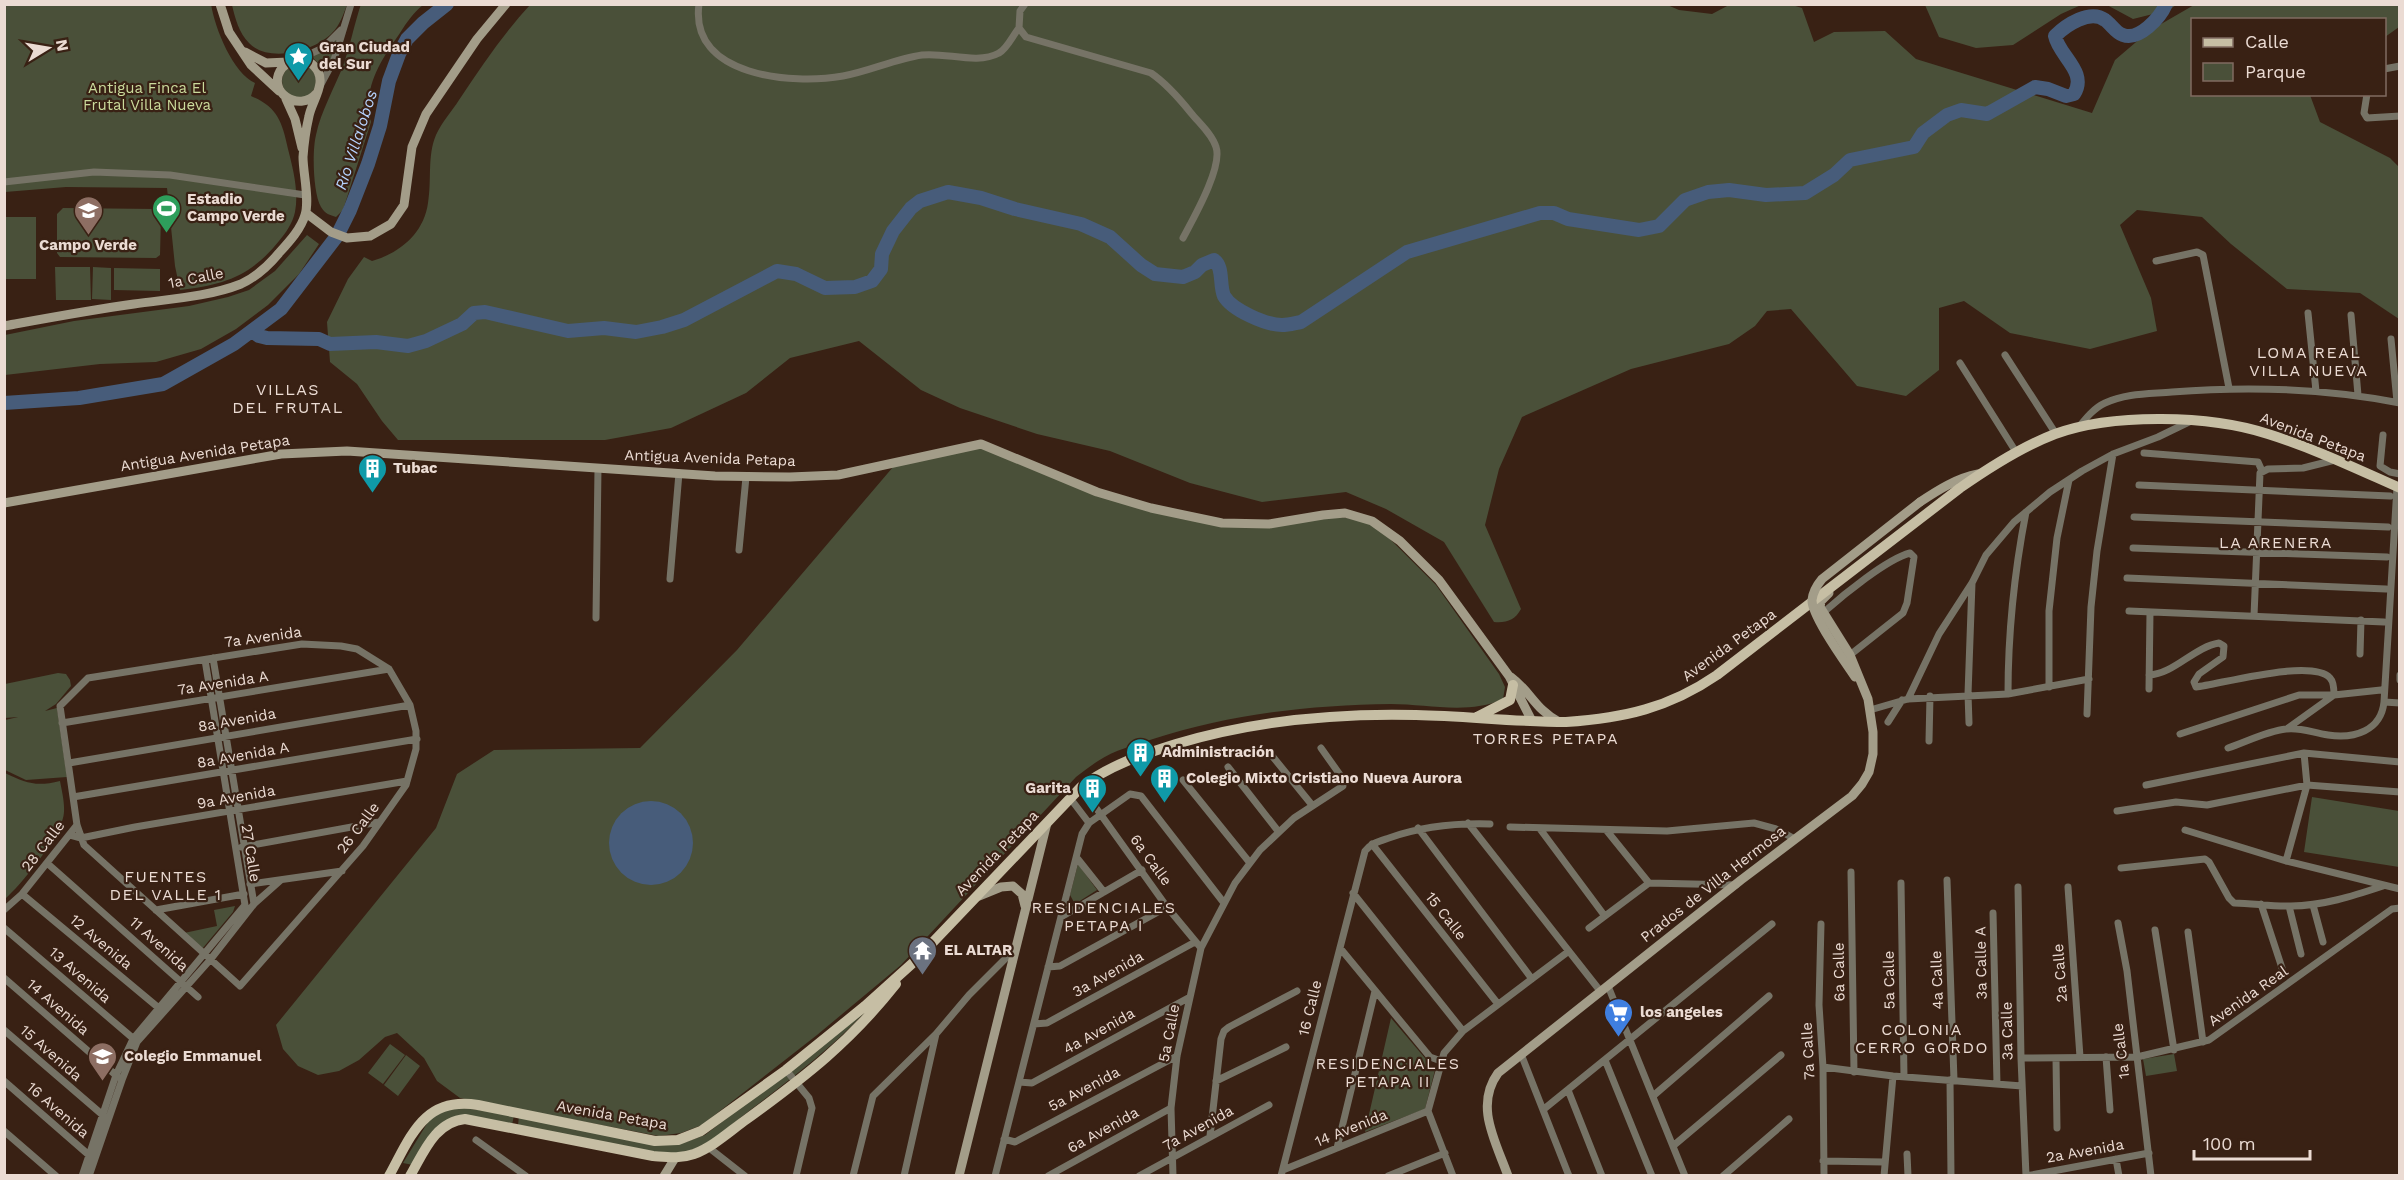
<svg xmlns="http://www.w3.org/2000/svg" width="2404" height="1180" font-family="'Work Sans',sans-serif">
  <rect width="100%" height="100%" fill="#392114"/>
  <path fill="#4a5039" d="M211 4C215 29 233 73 255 83L251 96C277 107 282 121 288 149 293 169 299 191 295 212 293 222 286 233 279 241 251 276 224 285 180 290L175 266 167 188 66 187 5 192V5Z
    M361 4 423 5C413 13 407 22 400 33 381 60 362 88 371 122L343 210 336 217C330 215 325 214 321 207 313 193 312 151 316 135 321 111 334 89 343 66 350 47 354 25 361 4Z
    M1665 4 1679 10 1712 14 1729 5H1792L1802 8 1814 42 1834 32 1885 31 1916 59 2092 113 2115 60 2149 31 2194 5H2399V27L2385 37 2384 20H2192V94L2310 95 2320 122 2390 158 2399 167V319L2360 293 2287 289 2231 244 2202 217 2137 210 2120 225 2151 298 2157 331 2090 349 2010 333 1964 301 1939 308V370L1906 396 1857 386 1791 309 1767 311 1755 326 1729 344 1631 369 1522 417 1499 469 1485 525 1521 609C1515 620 1507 623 1494 622L1444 542 1386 509 1346 492 1262 502 1190 483 1110 451 1037 434 960 408 921 390 859 341 790 358 746 393 671 428 605 440H398L382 421 357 384 330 362 327 322 348 279 364 257 372 261C400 253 424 233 428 203 432 180 427 156 436 135 442 122 452 111 459 100 481 67 504 33 530 5Z
    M232 5V4L347 5C343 15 340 25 332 33 314 52 268 63 249 43 239 33 235 18 232 5Z
    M1925 5H2081L2061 14 2013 45 1976 48 1939 37Z
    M2107 5H2176L2169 10 2133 19Z
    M344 25 328 73 310 55Z
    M282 81a17 17 0 1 1 34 0a17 17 0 1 1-34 0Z
    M63 208 156 209 161 215 160 255 156 258 60 257 57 253V214Z
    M5 217H36V279H5Z
    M307 235 319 244 299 274 268 305 236 329 201 349 156 362 100 364 5 375V335L74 321 189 306 228 297 249 290 275 271Z
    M55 267H90L91 300H56Z
    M93 267 111 268V300L92 299Z
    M114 268 160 269V291L114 290Z
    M967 448H988L1097 492 1187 517 1269 524 1323 515 1372 521 1436 585 1499 674 1505 687 1503 699C1469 715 1427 704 1391 704 1310 705 1230 714 1153 739 1135 745 1114 750 1098 761 1090 766 1083 772 1076 777L901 965 817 1035 702 1125 681 1133 659 1136 460 1098 437 1081 424 1058 397 1033 385 1037 359 1060 339 1071 318 1075 298 1066 283 1049 276 1025 436 828 457 774 494 750 640 748 737 650 899 460Z
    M58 673 66 674 70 680 71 686 56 704 45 711 57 708 67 777 26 780 5 770V720L18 717 5 718V684Z
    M5 773C26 783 36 787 60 781 62 792 66 807 63 818 58 839 21 885 5 899Z
    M2312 797 2399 811V867L2304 852Z
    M1078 864 1097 890 1075 904 1070 895Z
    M235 906 233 912 202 949 184 933 217 926 214 910Z
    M868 1009C833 1047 791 1079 749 1111 732 1124 715 1140 696 1148 685 1153 675 1153 664 1154L518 1125 519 1116 686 1142 705 1135Z
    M1391 1018 1435 1070 1425 1109 1365 1132Z
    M390 1044 405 1055 383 1084 368 1073Z
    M2174 1054 2177 1071 2146 1076 2143 1059Z
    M406 1055 420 1066 398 1096 384 1085Z
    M450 1106 514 1115 512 1125 458 1116 413 1165 403 1163 431 1117Z"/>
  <path fill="#475c7a" d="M609 843a42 42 0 1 1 84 0a42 42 0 1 1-84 0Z"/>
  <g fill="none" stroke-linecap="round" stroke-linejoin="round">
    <path stroke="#475c7a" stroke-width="14" d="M252 331 259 336 267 338 319 339 330 344 376 342 408 346 426 341 462 324 474 313 485 312 568 331 604 328 636 332 662 327 684 320 777 271 796 274 825 288 855 287 872 281 881 269 882 254 893 231 911 208 920 201 948 192 981 198 1015 209 1081 224 1110 237 1141 265 1155 274 1183 277 1195 272 1202 265 1214 260C1224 267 1219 285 1224 296 1232 310 1266 325 1282 325 1289 325 1295 323 1301 322L1407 252 1540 213H1554L1568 219 1639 230 1659 226 1685 200 1708 192 1729 190 1766 195 1805 193 1834 175 1850 160 1914 147 1923 133 1947 115 1961 110 1987 114 2035 87 2048 89 2066 96 2074 94C2088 72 2059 56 2055 36 2066 25 2090 9 2105 20 2111 24 2116 33 2123 35 2139 41 2160 18 2166 4
      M4 403 79 398 163 384 234 344 281 309 337 236 350 210 368 164 380 126 389 81 399 54 407 39 423 23 447 4"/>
    <path stroke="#767366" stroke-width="7" d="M699 4C689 77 793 85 843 76 870 71 895 59 922 55 946 52 977 65 999 53 1007 49 1013 35 1019 28
      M1025 4 1020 11 1019 28 1026 37 1151 73C1167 84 1179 98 1191 113 1199 123 1212 134 1216 147 1223 167 1193 219 1183 238
      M299 59 323 48 341 30
      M2384 69 2400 66
      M320 86 334 60 351 4
      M2367 94 2364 113 2367 118 2400 116
      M4 182 94 172 170 175 305 195
      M2156 261 2197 252 2203 255 2229 388
      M2308 313 2316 391
      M2351 315 2358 395
      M2391 339 2397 402
      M2005 355 2056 434
      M1960 363 2016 452
      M2078 428C2086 418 2094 408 2105 403 2126 393 2150 394 2172 392 2248 386 2324 388 2400 403
      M2383 435 2380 466 2390 472 2400 474
      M2144 453 2258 462 2262 471
      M2139 485 2390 496
      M2134 517 2388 527
      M2133 548 2387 557
      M739 550 746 477
      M2127 578 2386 589
      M670 579 679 473
      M2129 611 2384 622
      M1824 612C1843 595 1887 559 1910 553L1914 557 1907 603 1903 613 1850 655
      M2254 616 2260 473 2268 469 2303 468 2335 460
      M596 618 598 468
      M302 644 341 646 357 649 389 669 410 705 416 731V749L406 785 363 846 240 986 84 845 77 825 60 706 88 678Z
      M2360 654 2361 620
      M213 658 254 904
      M2149 675C2174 674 2194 647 2219 643L2224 646 2223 657 2199 674 2194 682 2196 687C2221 684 2312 658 2330 678 2334 682 2334 690 2334 695L2288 728
      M2400 675V680
      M2049 687V611L2057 538 2069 480
      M2149 689 2150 612
      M2008 694C2008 631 2014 574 2026 512
      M1908 699 1939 634 1972 583 1986 555 2014 522 2050 492 2082 471 2113 454 2158 437 2191 421
      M2384 702 2400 703
      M1870 710 1908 699 2008 694 2089 679
      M2087 714 2091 607 2097 551 2113 454
      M1888 722 1902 700
      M62 723 389 669
      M1969 723 1968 694 1972 583
      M2180 734 2299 695H2334L2381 690
      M1929 741 1930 696
      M2228 748C2246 742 2267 731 2286 729 2301 727 2313 733 2328 735 2354 739 2381 731 2384 702L2397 487
      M1273 757 1312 805
      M69 763 410 705
      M1228 767 1278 831
      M1183 780 1250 863
      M2146 785 2304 753 2400 762
      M1081 787 1167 907 1201 948
      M73 797 417 739
      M1070 798 1089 823
      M2117 811 2176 802 2207 805 2307 785 2400 792
      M1468 823 1601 992
      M1510 827 1667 831 1754 823 1776 829 1795 839
      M1418 828 1532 979
      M1540 829 1604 915
      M2185 830 2286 861 2400 889
      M1607 831 1649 883
      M70 835 81 838 135 827 407 781
      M1372 844 1498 1004
      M242 847 379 822
      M1077 858 1104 892
      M2286 861 2307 785 2304 753
      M47 863 198 997
      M2121 868 2205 859 2209 862 2229 898 2234 903C2253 903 2272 907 2291 906 2322 906 2353 896 2383 886
      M1851 872 1854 1072
      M1947 880 1954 1080
      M1901 883 1904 1077
      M250 884 342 871
      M2018 887 2021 1058 2026 1176
      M2068 887 2080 1057
      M1353 893 1463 1031
      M22 894 160 1009
      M2261 904 2283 971
      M2313 905 2323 942
      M2289 906 2301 954
      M4 910 22 894 77 825
      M156 910 244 894
      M1993 913 1997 1084
      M1061 917 1142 870
      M2118 923 2127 971 2151 1176
      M1821 924 1819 1005 1823 1067 1824 1176
      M4 928 135 1040
      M1589 928 1649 883 1736 885
      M2155 930 2174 1050
      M2188 932 2203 1042
      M1340 948 1430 1057 1441 1061
      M1048 967 1060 966 1167 907
      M4 978 118 1077
      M1608 986 1685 1176
      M1034 1024 1047 1023 1195 942
      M4 1030 105 1117
      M1521 1054 1569 1176
      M2106 1057 2110 1110
      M2021 1058 2137 1057 2209 1040 2392 909 2400 908
      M2056 1058 2057 1128
      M1605 1060 1652 1176
      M1823 1067 1893 1076 2022 1086
      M786 1070 809 1098 812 1108 796 1176
      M1950 1080 1951 1176
      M4 1081 90 1156
      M1216 1081 1286 1047
      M1019 1082 1032 1083 1190 997
      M1568 1090 1602 1176
      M1653 1096 1769 996
      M1544 1109 1772 924
      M4 1131 56 1176
      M1210 1136 1221 1039 1224 1031 1229 1027 1297 991
      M1004 1139 1015 1142 1177 1056
      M476 1140 526 1176
      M1673 1146 1781 1055
      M708 1147 745 1176
      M1337 1148 1375 991
      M1907 1154 1908 1176
      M2116 1159 2119 1176
      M1823 1161 1884 1162
      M1283 1170 1428 1111
      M82 1176 116 1075 133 1039 245 905 205 660
      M89 1176 122 1080 137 1042 210 960 254 904 281 880
      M853 1176 873 1096 936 1034 969 995 1016 948
      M904 1176 936 1034
      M995 1176 1082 834 1089 823 1130 794 1141 796 1224 903
      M1048 1176 1171 1108
      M1139 1176 1269 1105
      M1173 1176 1171 1108 1177 1056 1201 948 1235 883 1260 850 1294 818 1343 786V779L1321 748
      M1281 1176 1365 851C1371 843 1380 841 1389 838 1423 826 1455 823 1490 824
      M1388 1176 1445 1153
      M1453 1176 1428 1111 1444 1053 1463 1031 1569 951
      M1723 1176 1789 1119
      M1884 1176 1893 1076
      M2026 1176 2149 1153"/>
    <path stroke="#a39d89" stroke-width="9" d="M220 4 229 32 251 65 279 91
      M245 52 266 63 288 62
      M286 99 295 119 302 148
      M306 213 331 232 347 238 370 236 391 224 404 205 412 147 426 114 477 39 506 4
      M4 326C48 318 91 310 134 304 169 299 208 297 241 284 256 277 269 265 279 253 289 242 301 229 305 215 310 200 303 173 303 157 304 143 306 129 309 116 312 100 329 81 314 66 310 62 304 59 298 60 292 60 286 64 282 68 265 91 299 114 317 93
      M1920 502C1938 490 1957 478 1978 474
      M4 503 281 454 347 451 715 476 790 477 838 475 981 444 1097 492 1151 508 1222 523 1269 524 1323 515 1345 513 1372 521 1400 541 1439 580 1509 676 1532 721
      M1511 677C1531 692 1535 709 1559 722
      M979 896 1001 887 1013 886 1022 894 1025 906
      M664 1176 675 1158
      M959 1176 1047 823
      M1508 1176C1496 1142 1474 1106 1498 1073L1741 880 1852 796 1862 784 1869 772 1873 754V732L1868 699 1850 655 1820 607 1821 601 1829 593"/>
    <path stroke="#c6bea4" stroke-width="10" d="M1477 717 1510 700 1513 685
      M389 1176C411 1136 424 1096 478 1105L655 1141 678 1140 701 1131 786 1070 865 1006 915 961 1081 787C1110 765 1141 755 1176 744 1253 721 1335 713 1416 715 1466 716 1516 722 1566 722 1624 718 1669 708 1717 675L1960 488C1990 467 2021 447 2055 434 2113 413 2210 415 2268 434 2313 448 2357 469 2400 488
      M410 1176C424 1152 435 1122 465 1119L653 1156C667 1157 680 1159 694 1154 713 1147 730 1131 747 1119 806 1076 850 1042 896 984"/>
    <path stroke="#a39d89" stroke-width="9" d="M1855 677C1845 662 1811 615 1812 600 1813 591 1817 585 1822 579L1920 502"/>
  </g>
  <defs>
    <symbol id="sight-pin" viewBox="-11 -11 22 30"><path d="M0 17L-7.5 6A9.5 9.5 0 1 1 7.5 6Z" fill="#0f9aa8" stroke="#392114"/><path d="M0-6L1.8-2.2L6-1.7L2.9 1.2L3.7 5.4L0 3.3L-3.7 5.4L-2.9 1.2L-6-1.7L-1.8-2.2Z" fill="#fff"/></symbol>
    <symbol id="stadium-pin" viewBox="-11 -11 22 30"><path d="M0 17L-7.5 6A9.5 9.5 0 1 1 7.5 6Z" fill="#2e9e5b" stroke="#392114"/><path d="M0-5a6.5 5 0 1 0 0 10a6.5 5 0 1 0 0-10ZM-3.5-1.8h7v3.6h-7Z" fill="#fff"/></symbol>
    <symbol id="school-pin" viewBox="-11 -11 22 30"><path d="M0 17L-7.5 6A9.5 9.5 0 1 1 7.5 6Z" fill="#8d6e63" stroke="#392114"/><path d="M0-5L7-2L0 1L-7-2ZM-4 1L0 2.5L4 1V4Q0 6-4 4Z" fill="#fff"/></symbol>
    <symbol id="building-pin" viewBox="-11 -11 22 30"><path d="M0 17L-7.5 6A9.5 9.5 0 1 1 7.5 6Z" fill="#0f9aa8" stroke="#392114"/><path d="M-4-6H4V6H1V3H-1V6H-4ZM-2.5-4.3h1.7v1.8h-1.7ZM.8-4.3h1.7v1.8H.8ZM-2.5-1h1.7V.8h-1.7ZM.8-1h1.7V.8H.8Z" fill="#fff"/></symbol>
    <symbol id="temple-pin" viewBox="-11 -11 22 30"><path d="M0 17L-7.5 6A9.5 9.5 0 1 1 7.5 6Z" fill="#6b7280" stroke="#392114"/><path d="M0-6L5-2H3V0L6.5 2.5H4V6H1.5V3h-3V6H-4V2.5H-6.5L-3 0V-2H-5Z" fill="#fff"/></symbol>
    <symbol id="supermarket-pin" viewBox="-11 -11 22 30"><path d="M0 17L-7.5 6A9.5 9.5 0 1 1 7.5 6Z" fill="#3f7fe0" stroke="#392114"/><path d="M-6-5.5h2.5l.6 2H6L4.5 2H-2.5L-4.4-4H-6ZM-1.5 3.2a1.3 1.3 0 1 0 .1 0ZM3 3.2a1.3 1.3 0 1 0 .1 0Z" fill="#fff"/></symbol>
  </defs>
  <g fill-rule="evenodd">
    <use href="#sight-pin" x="282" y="40" width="33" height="45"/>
    <use href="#stadium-pin" x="150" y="192" width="33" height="45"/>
    <use href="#school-pin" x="72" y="194" width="33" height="45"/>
    <use href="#building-pin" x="356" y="452" width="33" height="45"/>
    <use href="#building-pin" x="1124" y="736" width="33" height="45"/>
    <use href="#building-pin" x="1148" y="762" width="33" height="45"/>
    <use href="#building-pin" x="1076" y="772" width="33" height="45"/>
    <use href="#temple-pin" x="906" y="934" width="33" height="45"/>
    <use href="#supermarket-pin" x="1602" y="996" width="33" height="45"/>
    <use href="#school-pin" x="86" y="1040" width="33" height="45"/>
  </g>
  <g text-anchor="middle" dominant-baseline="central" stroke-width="4.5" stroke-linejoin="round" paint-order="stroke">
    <g font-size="15" font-weight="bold" fill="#ebdbd3" stroke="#392114" text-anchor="start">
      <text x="319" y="47">Gran Ciudad<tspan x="319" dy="17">del Sur</tspan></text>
      <text x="187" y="199">Estadio<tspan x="187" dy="17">Campo Verde</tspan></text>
      <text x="88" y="245" text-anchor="middle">Campo Verde</text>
      <text x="393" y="468">Tubac</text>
      <text x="1162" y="752">Administración</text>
      <text x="1186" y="778">Colegio Mixto Cristiano Nueva Aurora</text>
      <text x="1071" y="788" text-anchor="end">Garita</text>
      <text x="944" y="950">EL ALTAR</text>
      <text x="1640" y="1012">los angeles</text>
      <text x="124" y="1056">Colegio Emmanuel</text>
    </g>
    <g font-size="15" fill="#cbdb9c" stroke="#392114">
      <text x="147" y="88">Antigua Finca El<tspan x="147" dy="17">Frutal Villa Nueva</tspan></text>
    </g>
    <g font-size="15" fill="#ebdbd3" stroke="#392114">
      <text transform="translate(196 278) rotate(-11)">1a Calle</text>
      <text transform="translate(2313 437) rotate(21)">Avenida Petapa</text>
      <text transform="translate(205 453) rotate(-9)">Antigua Avenida Petapa</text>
      <text transform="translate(710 458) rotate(2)">Antigua Avenida Petapa</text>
      <text transform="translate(263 637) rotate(-8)">7a Avenida</text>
      <text transform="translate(1729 645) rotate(-36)">Avenida Petapa</text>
      <text transform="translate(223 683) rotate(-9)">7a Avenida A</text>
      <text transform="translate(237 720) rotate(-10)">8a Avenida</text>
      <text transform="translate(243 755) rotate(-10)">8a Avenida A</text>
      <text transform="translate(236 797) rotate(-10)">9a Avenida</text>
      <text transform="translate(358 828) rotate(-53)">26 Calle</text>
      <text transform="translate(43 846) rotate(-52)">28 Calle</text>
      <text transform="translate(251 853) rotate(81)">27 Calle</text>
      <text transform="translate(997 853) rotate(-46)">Avenida Petapa</text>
      <text transform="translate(1151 860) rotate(54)">6a Calle</text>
      <text transform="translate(1713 884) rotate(-38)">Prados de Villa Hermosa</text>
      <text transform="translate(1446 916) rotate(52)">15 Calle</text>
      <text transform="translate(101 942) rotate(40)">12 Avenida</text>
      <text transform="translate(159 944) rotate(42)">11 Avenida</text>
      <text transform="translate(1981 963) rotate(-91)">3a Calle A</text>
      <text transform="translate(1839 972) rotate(-91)">6a Calle</text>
      <text transform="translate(2060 973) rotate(-94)">2a Calle</text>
      <text transform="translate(1108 974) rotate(-29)">3a Avenida</text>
      <text transform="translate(80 975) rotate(41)">13 Avenida</text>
      <text transform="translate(1889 980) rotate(-91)">5a Calle</text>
      <text transform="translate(1937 980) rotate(-92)">4a Calle</text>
      <text transform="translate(2248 996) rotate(-35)">Avenida Real</text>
      <text transform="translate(58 1007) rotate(41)">14 Avenida</text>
      <text transform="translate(1310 1008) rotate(-76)">16 Calle</text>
      <text transform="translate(1099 1031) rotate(-29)">4a Avenida</text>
      <text transform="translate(2007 1031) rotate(-91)">3a Calle</text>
      <text transform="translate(1169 1033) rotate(-79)">5a Calle</text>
      <text transform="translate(1808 1051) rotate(-93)">7a Calle</text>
      <text transform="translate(2121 1051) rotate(-97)">1a Calle</text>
      <text transform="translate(51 1053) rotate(41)">15 Avenida</text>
      <text transform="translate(1084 1089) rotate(-28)">5a Avenida</text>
      <text transform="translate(58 1110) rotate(41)">16 Avenida</text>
      <text transform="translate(612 1115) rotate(10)">Avenida Petapa</text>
      <text transform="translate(1198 1128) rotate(-29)">7a Avenida</text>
      <text transform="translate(1351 1128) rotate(-22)">14 Avenida</text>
      <text transform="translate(1103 1130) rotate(-29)">6a Avenida</text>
      <text transform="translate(2085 1151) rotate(-10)">2a Avenida</text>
    </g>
    <g font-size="16" font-style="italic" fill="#b6d3fe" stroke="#392114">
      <text transform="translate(356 140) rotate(-72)">Río Villalobos</text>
    </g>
    <g font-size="16" letter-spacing="1.5" fill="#ebdbd3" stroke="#392114">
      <text x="2309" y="352">LOMA REAL<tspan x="2309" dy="18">VILLA NUEVA</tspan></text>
      <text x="288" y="389">VILLAS<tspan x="288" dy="18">DEL FRUTAL</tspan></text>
      <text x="2276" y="542">LA ARENERA</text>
      <text x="1546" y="738">TORRES PETAPA</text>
      <text x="166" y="876">FUENTES<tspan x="166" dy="18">DEL VALLE 1</tspan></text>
      <text x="1104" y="907">RESIDENCIALES<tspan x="1104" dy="18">PETAPA I</tspan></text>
      <text x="1922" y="1029">COLONIA<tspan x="1922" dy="18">CERRO GORDO</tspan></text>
      <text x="1388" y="1063">RESIDENCIALES<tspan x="1388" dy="18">PETAPA II</tspan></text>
    </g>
  </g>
  <rect width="2404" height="1180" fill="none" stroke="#ebdbd3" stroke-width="12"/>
  <rect x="2191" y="18" width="195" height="78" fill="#392114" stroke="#806b60" stroke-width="1.5"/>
  <rect x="2203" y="38" width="30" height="9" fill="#c6bea4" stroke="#806b60" stroke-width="1.5"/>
  <text x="2245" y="48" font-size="18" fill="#ebdbd3">Calle</text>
  <rect x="2203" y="63" width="30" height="18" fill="#4a5039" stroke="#806b60" stroke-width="1.5"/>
  <text x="2245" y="78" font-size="18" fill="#ebdbd3">Parque</text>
  <g transform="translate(48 48) rotate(79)" stroke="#392114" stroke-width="4.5" paint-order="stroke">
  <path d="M0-4.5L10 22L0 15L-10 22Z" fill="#ebdbd3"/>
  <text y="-9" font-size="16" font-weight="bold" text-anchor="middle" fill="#ebdbd3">N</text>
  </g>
  <path d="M2194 1150v9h116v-9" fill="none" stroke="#ebdbd3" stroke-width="3"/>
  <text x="2203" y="1150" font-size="18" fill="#ebdbd3" stroke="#392114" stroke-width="4.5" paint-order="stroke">100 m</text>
</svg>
